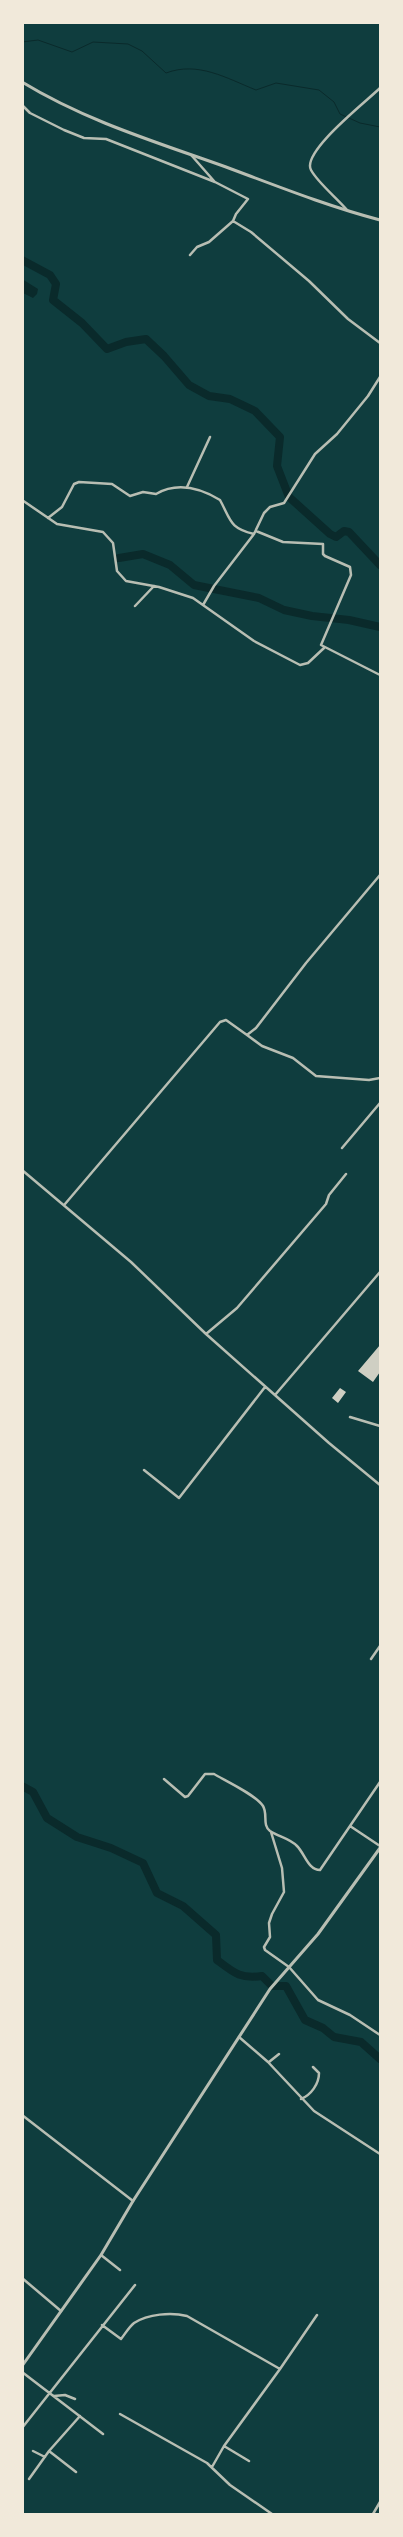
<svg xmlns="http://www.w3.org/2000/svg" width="403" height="2537" font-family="Overpass,sans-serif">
  <rect width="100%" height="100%" fill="#0f3d3e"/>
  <path fill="#0a2a2b" d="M22 279 38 289 37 294 33 298 23 293Z"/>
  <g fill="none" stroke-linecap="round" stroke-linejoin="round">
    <path stroke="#0a2a2b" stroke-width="1" d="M22 42 38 40 72 52 93 42 128 44 142 51 166 73C198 61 226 78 256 90L276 83 319 90 334 102 340 114 360 123 380 127"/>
    <path stroke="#0a2a2b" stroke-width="8" d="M22 260 50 275 56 284 53 300 82 323 107 349 126 342 146 339 164 356 189 385 209 396 230 399 255 411 280 437 277 466 289 497 330 534 336 537 344 531 349 532 380 565
      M119 558 143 554 170 565 194 585 259 598 284 610 312 616 349 620 380 627
      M22 1786 33 1792 47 1818 77 1837 111 1848 143 1863 157 1893 183 1906 216 1935 217 1960C234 1973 240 1979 262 1976L272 1986H286L305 2020 323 2028 334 2037 361 2042 380 2059"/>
  </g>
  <path fill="#cfcfc3" d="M380 1345V1372L373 1382 358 1371Z
    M340 1388 346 1392 338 1403 332 1398Z"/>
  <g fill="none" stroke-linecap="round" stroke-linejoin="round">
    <path stroke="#b8beb3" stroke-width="2.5" d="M22 105 30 113 64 130 84 138 106 139 215 182 248 199 236 214 233 221 251 232 309 281 348 319 380 343
      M192 156 214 181
      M347 210C337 198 318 183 311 170 301 152 367 101 380 88
      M190 255 197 247 209 242 233 221
      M187 487 210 437
      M22 500 57 524 103 532 113 543 117 571 126 581 159 587 193 598 254 641 300 665 308 663 324 648
      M48 518 62 507 74 484 79 482 112 484 130 496 143 492 156 494C177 482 200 488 220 500 231 520 229 528 254 534
      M256 531 283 542 323 544V554L325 556 350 567 351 575 321 645 380 675
      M203 605 214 586 254 534 264 513 270 507 284 503 315 454 337 434 368 396 380 377
      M135 606 154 586
      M247 1035 262 1046 293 1058 316 1076 369 1080 380 1078
      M342 1148 380 1103
      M22 1170 131 1262 206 1334 329 1443 380 1485
      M65 1204 220 1022 226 1020 247 1035 256 1028 306 963 380 875
      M206 1334 237 1308 326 1204 329 1195 346 1174
      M275 1395 380 1272
      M350 1417 380 1426
      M144 1470 179 1498 265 1387
      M371 1659 380 1646
      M164 1779 185 1797 188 1796 205 1774H214C226 1781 256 1795 263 1806 268 1814 262 1825 270 1831 279 1837 289 1838 297 1846 305 1854 308 1870 320 1870L380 1782
      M350 1826 380 1846
      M271 1832 282 1868 284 1892 272 1914 269 1923 270 1937 264 1947 265 1950 289 1967 318 2000 350 2015 380 2035
      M239 2037 268 2062 314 2111 380 2154
      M269 2062 279 2054
      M301 2099C311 2095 319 2084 319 2073L313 2067
      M22 2115 133 2201
      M101 2255 120 2270
      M22 2278 61 2311
      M102 2325 121 2339C125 2334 129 2327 134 2323 148 2314 171 2312 187 2316L280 2369 317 2315
      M22 2372 103 2434
      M54 2396 65 2395 75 2399
      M120 2414 207 2463 230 2485 272 2514
      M22 2428 135 2285
      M224 2446 249 2461
      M33 2451 45 2457
      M49 2451 76 2472
      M212 2467 224 2446 280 2369
      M29 2479 49 2451 80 2416
      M373 2514 380 2502"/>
    <path stroke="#b8beb3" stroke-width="3" d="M22 82C86 121 156 142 226 167 277 186 327 206 380 220
      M22 2366 101 2255 133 2201 270 1989 318 1934 380 1848"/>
  </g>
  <rect width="403" height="2537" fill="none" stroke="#f1e9da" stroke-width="48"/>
</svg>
